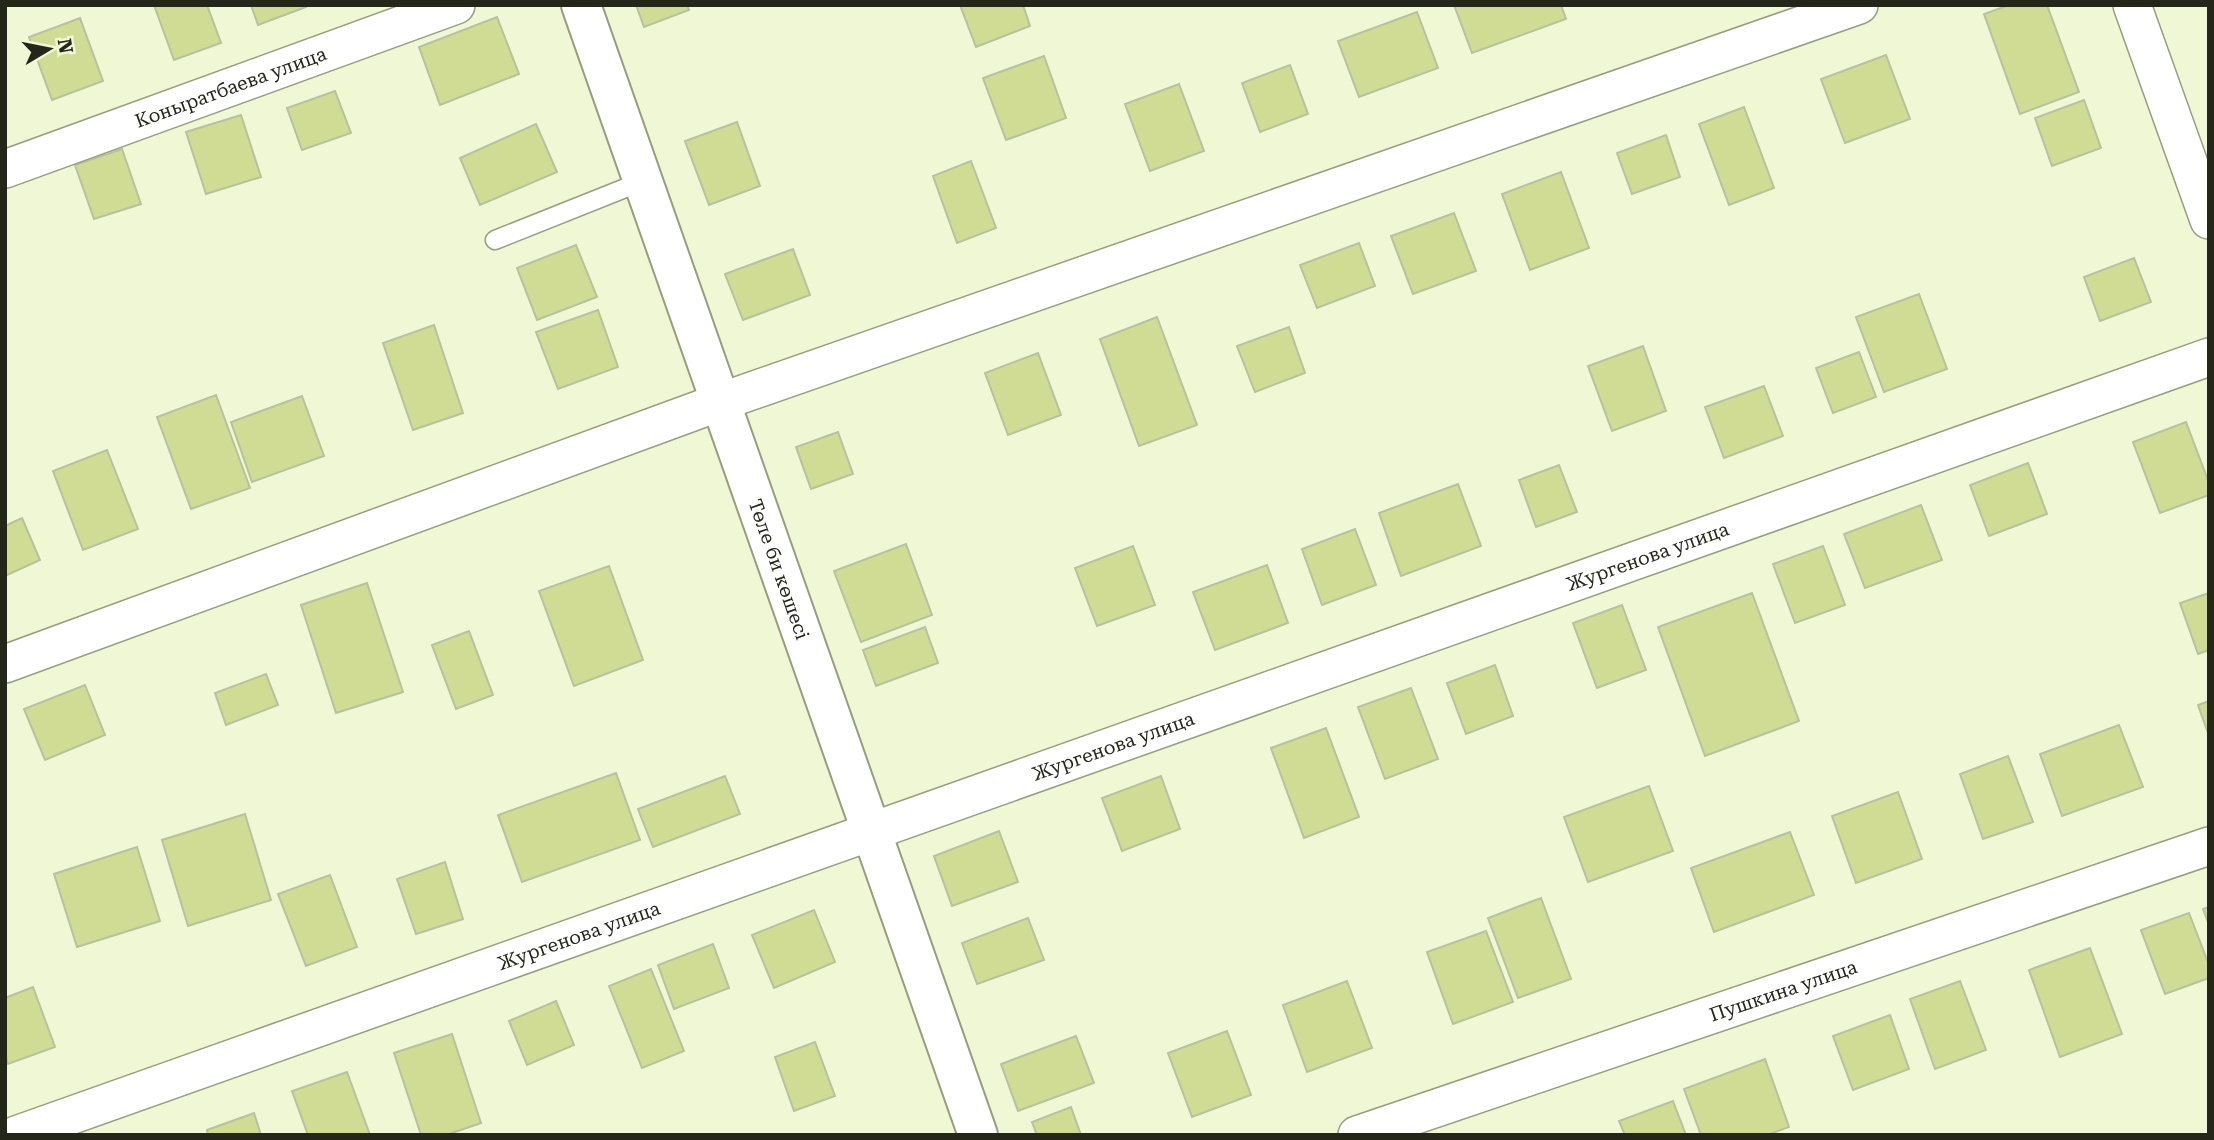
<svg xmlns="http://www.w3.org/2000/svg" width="2214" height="1140" font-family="'Roboto Serif',serif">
  <rect width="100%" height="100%" fill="#f0f7d4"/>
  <path fill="#d0db93" stroke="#b9c09f" stroke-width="2" d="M154 5H207L221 43 174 60Z
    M251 5H306V7L258 25Z
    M636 5H687L689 10 644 27Z
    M960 5H1023L1030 26 976 47Z
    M1454 5H1561L1566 19 1472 53Z
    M2009 5H2047L2079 92 2020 114 1984 14Z
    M1417 12 1438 68 1359 97 1338 41Z
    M497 17 519 74 440 105 419 47Z
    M80 18 103 81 52 100 29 37Z
    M1886 55 1910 119 1845 143 1821 79Z
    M1044 56 1066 118 1006 140 983 78Z
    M1290 65 1308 114 1260 132 1242 83Z
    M1179 84 1204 151 1150 171 1125 104Z
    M335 91 351 133 302 150 287 108Z
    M2084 100 2101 148 2052 166 2035 118Z
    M1744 107 1774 188 1729 205 1699 124Z
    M241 115 261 177 206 194 186 132Z
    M737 122 760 186 709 205 685 141Z
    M536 124 557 172 480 205 460 158Z
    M1666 135 1680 177 1632 194 1617 153Z
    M122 149 141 204 94 219 75 165Z
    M971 161 996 228 957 243 933 176Z
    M1561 172 1589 248 1530 270 1502 194Z
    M1454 213 1476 271 1413 294 1391 236Z
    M1359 243 1375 286 1317 308 1300 265Z
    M576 245 597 297 537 320 517 268Z
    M793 249 810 295 743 320 725 274Z
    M2134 258 2151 302 2100 321 2084 277Z
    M1919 294 1947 369 1884 392 1856 317Z
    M598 310 618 367 558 389 536 332Z
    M1157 317 1197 425 1139 446 1100 339Z
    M434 325 463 413 413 430 383 343Z
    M1289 327 1305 373 1255 392 1237 346Z
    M1643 346 1666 411 1612 431 1588 366Z
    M1859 352 1876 397 1833 413 1816 368Z
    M1038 353 1061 415 1008 435 985 373Z
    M1764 386 1783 436 1724 458 1705 407Z
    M216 395 250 488 191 509 157 417Z
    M302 396 324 456 252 482 231 422Z
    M2186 422 2209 483V495L2160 513 2133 442Z
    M838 432 853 474 811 489 796 447Z
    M107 450 138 529 83 550 53 471Z
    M2028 463 2047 514 1989 536 1970 485Z
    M1559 465 1577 512 1536 527 1519 480Z
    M1458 484 1481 546 1401 576 1379 513Z
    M1921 505 1942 560 1865 588 1844 534Z
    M22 518 40 560 5 576V526Z
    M1355 529 1376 585 1322 605 1302 549Z
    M906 544 932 615 861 642 834 571Z
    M1133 546 1155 605 1097 626 1075 568Z
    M1823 546 1845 605 1795 623 1773 564Z
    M1267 565 1288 623 1215 650 1193 592Z
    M609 566 643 660 574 686 539 591Z
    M367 583 403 692 336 713 301 605Z
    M1752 593 1799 721 1705 756 1658 627Z
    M2209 593V650L2198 654 2180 603Z
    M1622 605 1646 670 1597 688 1573 623Z
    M925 627 938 663 876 686 863 650Z
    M469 631 493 695 456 709 432 645Z
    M1495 665 1513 716 1466 734 1447 683Z
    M266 674 278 705 226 725 215 693Z
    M85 685 105 735 45 760 24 709Z
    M1411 688 1438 759 1385 779 1358 707Z
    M2209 701V736L2198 705Z
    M2119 725 2143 787 2062 816 2040 754Z
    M1326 728 1359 817 1304 838 1271 748Z
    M2008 756 2033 822 1983 839 1960 774Z
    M616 773 640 840 522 882 498 815Z
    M725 776 740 814 653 847 638 809Z
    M1161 776 1180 829 1122 851 1102 798Z
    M1649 786 1673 851 1588 882 1564 817Z
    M1898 792 1922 859 1856 883 1832 816Z
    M245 814 271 900 188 926 162 840Z
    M999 831 1018 882 952 906 934 856Z
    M1790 832 1814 895 1714 932 1691 868Z
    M137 847 160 921 77 947 54 874Z
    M445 862 463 919 416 934 397 879Z
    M330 875 357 947 306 966 278 894Z
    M1541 898 1571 979 1518 998 1488 918Z
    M2209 907V925L2203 909Z
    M814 910 835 962 774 988 752 935Z
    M2189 913 2209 965V978L2165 994 2141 930Z
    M1028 918 1044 960 977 984 962 943Z
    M1486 931 1513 1002 1453 1024 1427 952Z
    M713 944 729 988 674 1009 658 965Z
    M2090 948 2122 1034 2060 1057 2029 970Z
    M651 969 684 1051 642 1068 609 986Z
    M1347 981 1372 1048 1307 1072 1283 1005Z
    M1960 981 1986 1050 1935 1069 1910 999Z
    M33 987 55 1047 8 1064 5 1055V998Z
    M556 1001 574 1045 527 1065 509 1021Z
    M1890 1015 1909 1069 1853 1090 1833 1036Z
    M1227 1031 1251 1095 1192 1117 1168 1053Z
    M452 1034 481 1123 446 1135H421L394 1053Z
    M1076 1036 1094 1083 1018 1111 1001 1064Z
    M815 1042 835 1096 794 1111 775 1057Z
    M1765 1059 1789 1127 1767 1135H1701L1684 1089Z
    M347 1072 370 1135H308L292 1091Z
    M1673 1101 1686 1135H1625L1619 1121Z
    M1071 1107 1081 1135H1037L1032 1122Z
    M254 1113 261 1135H208L207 1130Z"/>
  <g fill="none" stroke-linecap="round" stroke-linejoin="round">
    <defs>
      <path id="service" d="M495 240 643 181"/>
      <g id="minor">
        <path d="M2132 5 2209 220"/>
        <path id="s1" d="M5 169 456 5"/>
        <path d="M5 664 720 402 1859 5"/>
        <path id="s2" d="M16 1135 2209 357"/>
        <path id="s3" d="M1357 1135 2209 846"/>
      </g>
      <g id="tertiary">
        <path id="s4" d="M581 5 978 1135"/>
      </g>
    </defs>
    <use href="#service" stroke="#989d7e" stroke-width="21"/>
    <use href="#minor" stroke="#989d7e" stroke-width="40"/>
    <use href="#tertiary" stroke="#989d7e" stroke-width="42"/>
    <use href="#service" stroke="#fff" stroke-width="18"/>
    <use href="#minor" stroke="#fff" stroke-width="37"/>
    <use href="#tertiary" stroke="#fff" stroke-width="38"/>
  </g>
  <g text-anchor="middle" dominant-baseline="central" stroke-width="7" stroke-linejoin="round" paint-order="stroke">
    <g font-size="19" fill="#24261a" stroke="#f0f7d4">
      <text stroke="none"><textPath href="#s1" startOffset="240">Коныратбаева улица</textPath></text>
      <text stroke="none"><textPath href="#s2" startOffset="1731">Жургенова улица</textPath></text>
      <text stroke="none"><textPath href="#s4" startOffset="598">Төле би көшесі</textPath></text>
      <text stroke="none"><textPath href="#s2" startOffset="1164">Жургенова улица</textPath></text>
      <text stroke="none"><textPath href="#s2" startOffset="597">Жургенова улица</textPath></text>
      <text stroke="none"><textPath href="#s3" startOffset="450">Пушкина улица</textPath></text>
    </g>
  </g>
  <rect width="2214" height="1140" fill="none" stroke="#24261a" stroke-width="14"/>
  <g transform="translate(49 49) rotate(80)" stroke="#f0f7d4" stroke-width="5" paint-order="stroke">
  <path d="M0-5L12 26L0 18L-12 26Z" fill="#24261a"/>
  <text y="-10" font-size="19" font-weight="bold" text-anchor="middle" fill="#24261a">N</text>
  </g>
</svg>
